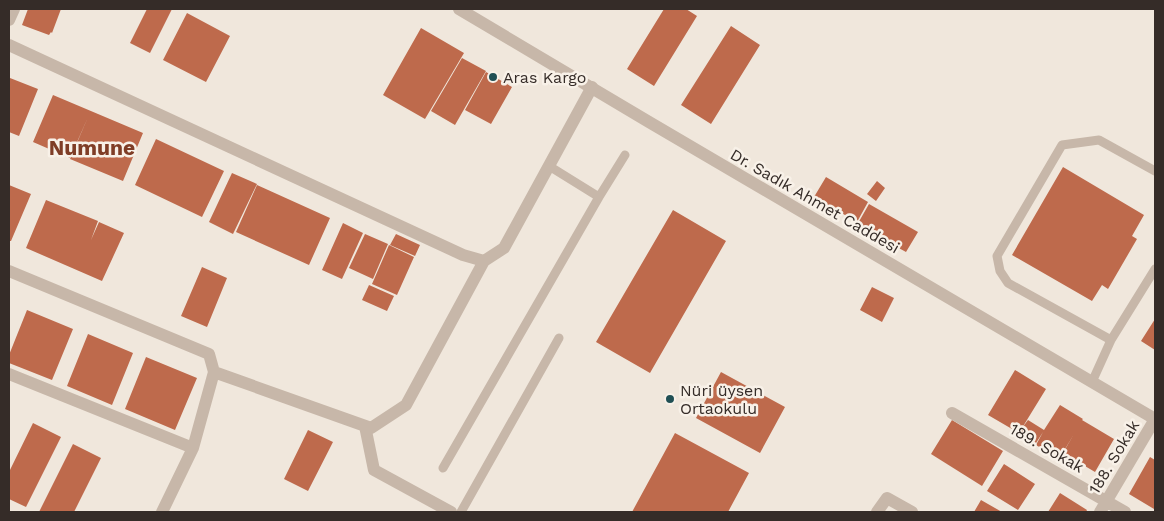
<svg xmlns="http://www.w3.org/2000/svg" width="1164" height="521" font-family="'Work Sans',sans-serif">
  <rect width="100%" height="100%" fill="#f0e7dc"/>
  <path fill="#be6a4c" d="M28 9H61L52 33 51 32 49 35 22 25Z
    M147 9H172L150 53 130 43Z
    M664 9H686L697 16 654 86 627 69Z
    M187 13 230 36 206 82 163 60Z
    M731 26 760 45 711 124 681 105Z
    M421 28 464 53 425 119 383 95Z
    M462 58 486 71 455 125 431 111Z
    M486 72 512 87 491 124 465 110Z
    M10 78 38 89 19 136 9 132Z
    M53 95 143 133 123 181 70 159 88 117 70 158 33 142Z
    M156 139 224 171 202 217 135 185Z
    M1063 167 1144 215 1132 236 1137 239 1108 289 1102 285 1092 301 1012 255Z
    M232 173 257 184 233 234 209 222Z
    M826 177 868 202 857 222 814 197Z
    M877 181 885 188 876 201 867 194Z
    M9 185 31 194 11 241H9Z
    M257 185 330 218 309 265 236 232Z
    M46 200 98 221 91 240 99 222 124 233 102 281 26 248Z
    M869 204 918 232 906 252 857 225Z
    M673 210 726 241 650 373 596 342Z
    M343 223 363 233 342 279 322 270Z
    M365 234 388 244 373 279 349 268Z
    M396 234 420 245 415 256 390 245Z
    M389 245 414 257 397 295 372 284Z
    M202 267 227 278 207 327 181 316Z
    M369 285 394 296 387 311 362 300Z
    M872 287 894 298 882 322 860 310Z
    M27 310 73 329 52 380 9 363V355Z
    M1155 319V350L1141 341Z
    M88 334 133 353 112 405 67 386Z
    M146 357 197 378 175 430 125 409Z
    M1015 370 1046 389 1022 428 1028 420 1044 430 1060 405 1083 419 1082 420 1114 439 1095 472 1063 453 1074 434 1059 459 1036 445 1043 432 1036 443 988 415Z
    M721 372 785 407 760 453 696 418Z
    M952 420 1003 451 982 486 931 454Z
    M33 423 61 437 26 507 9 499V472Z
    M308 430 333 442 308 491 284 479Z
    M675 433 749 473 728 512H632Z
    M73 444 101 458 74 512H39Z
    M1150 457 1155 460V506L1154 509 1129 494Z
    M1004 464 1035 484 1018 510 987 491Z
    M1060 493 1087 510 1086 512H1048Z
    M981 500 1002 512H974Z"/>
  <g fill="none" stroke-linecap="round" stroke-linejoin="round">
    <path stroke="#c7b7a9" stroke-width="9" d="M549 166 599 197
      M1111 340 1008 283 1000 271 997 256 1062 145 1099 140 1155 171
      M1092 382 1111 340 1155 269
      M443 468 599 197 625 155
      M461 512 559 338"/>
    <path stroke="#c7b7a9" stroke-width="12" d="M9 20 14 9
      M9 45 463 255 484 261 504 248 592 87
      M9 271 209 354 214 372 193 448 162 512
      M214 372 371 428 406 405 484 261
      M9 374 193 448
      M952 413 1125 512
      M365 426 374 470 451 512
      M877 512 887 498 912 512
      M1100 512 1155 419"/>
    <path stroke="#c7b7a9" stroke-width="12" d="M459 9 649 122 1155 419"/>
  </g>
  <g fill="#204f54" stroke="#f8f1e8" stroke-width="2">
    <circle cx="493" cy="77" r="5"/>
    <circle cx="670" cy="399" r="5"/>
  </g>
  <g text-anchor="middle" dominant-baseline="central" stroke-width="5" stroke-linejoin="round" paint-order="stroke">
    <g font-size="16" fill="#352c28" stroke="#f8f1e8" text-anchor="start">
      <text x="503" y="77">Aras Kargo</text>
      <text x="680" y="390">Nüri üysen<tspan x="680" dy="18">Ortaokulu</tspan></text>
    </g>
    <g font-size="16" fill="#352c28" stroke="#f8f1e8">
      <text transform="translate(815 201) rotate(30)">Dr. Sadık Ahmet Caddesi</text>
      <text transform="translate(1047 448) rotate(30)">189. Sokak</text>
      <text transform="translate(1114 457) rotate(-59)">188. Sokak</text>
    </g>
    <g font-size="21" font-weight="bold" fill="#7f3d26" stroke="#f8f1e8">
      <text x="92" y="147">Numune</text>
    </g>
  </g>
  <rect width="1164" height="521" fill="none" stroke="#352c28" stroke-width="20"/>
</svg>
